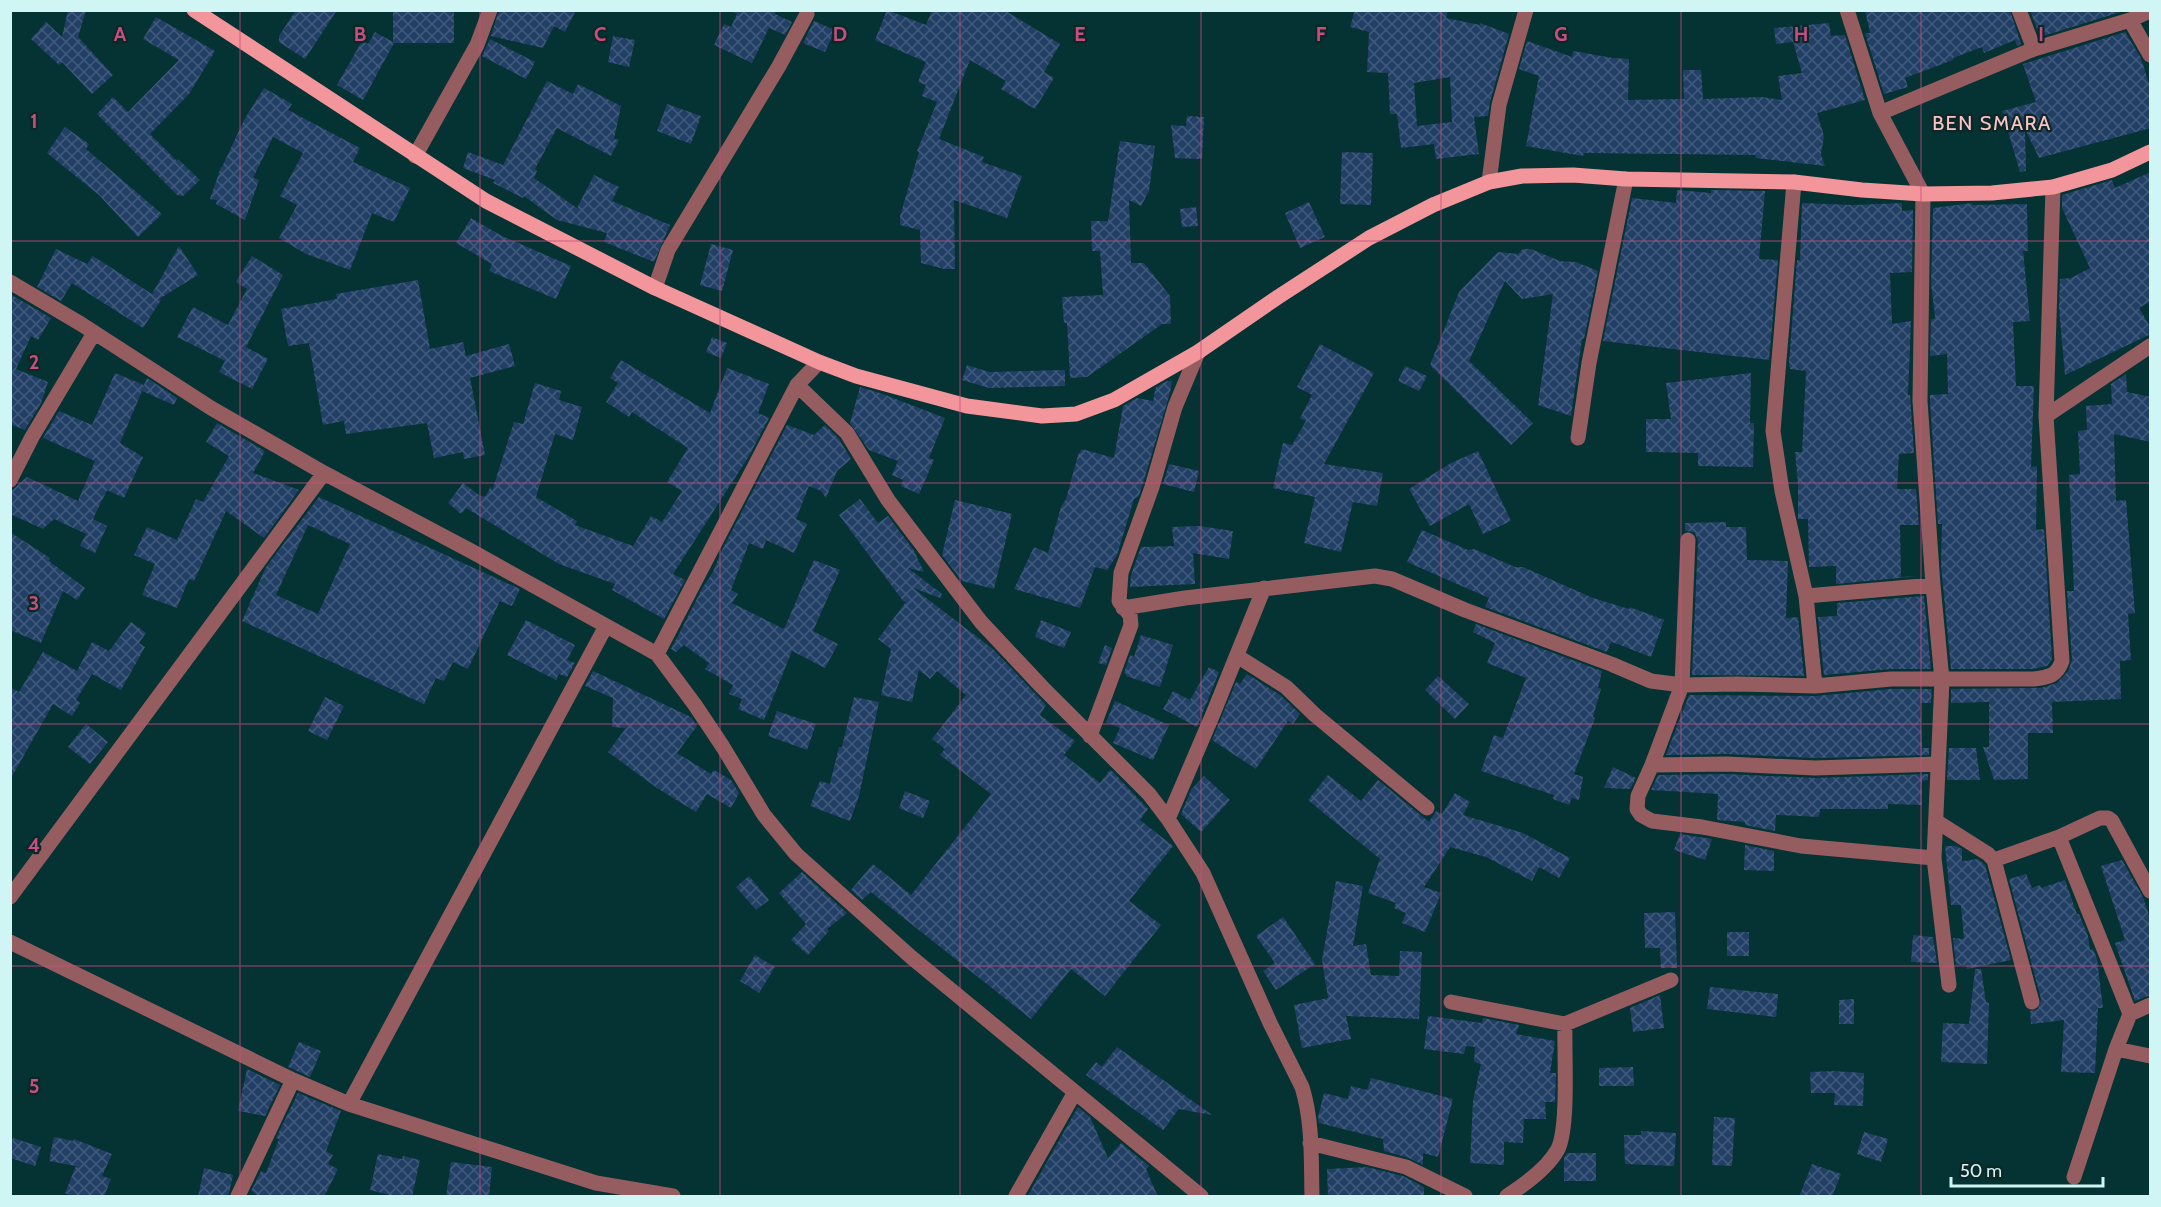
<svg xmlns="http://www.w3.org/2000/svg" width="2161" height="1207" font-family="Cabin,sans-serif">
  <defs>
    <pattern id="building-cross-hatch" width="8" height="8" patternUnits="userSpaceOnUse" patternTransform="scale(1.5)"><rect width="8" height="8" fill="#223f66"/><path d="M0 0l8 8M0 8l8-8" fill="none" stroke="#415b7c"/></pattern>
  </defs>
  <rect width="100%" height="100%" fill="#053233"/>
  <path fill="url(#building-cross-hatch)" fill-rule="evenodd" d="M68 10H86L78 37 113 75 92 94 62 62 59 65 31 39 46 22 62 37Z
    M296 10H337L305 59 279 42V36Z
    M393 10H454V43H394L363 100 337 85 362 41 368 44 375 32 393 42Z
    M499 10H576L565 32 554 26 543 48 491 36Z
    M730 10H777L775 14 792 22 785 35 769 28 752 63 714 45 724 24 731 27 737 14Z
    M887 10 926 25 932 10H1004L1060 44 1044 72 1054 78 1035 109 1001 89 1006 81 970 60 939 139 984 157 982 162 1022 176 1007 218 954 200 955 269H944L921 263 920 230 900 225V216L919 152 917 151 937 102 922 96 926 85 918 82 926 62 875 40Z
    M1355 10H1448L1446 18 1480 25V23L1509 34 1490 102 1488 116 1474 117 1479 154 1436 159 1434 144 1401 148 1397 114H1390L1388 73 1367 72 1369 32 1350 27ZM1450 77 1452 122 1417 126 1414 83Z
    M1865 10H2010L2021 44 2017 46 2015 40 1984 53 1982 47 1953 58V60L1905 78 1908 87 1884 94 1865 33H1870Z
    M2030 10H2127L2040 37Z
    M156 17 215 51 189 94 150 134 177 161 178 159 200 180 183 196 177 195 97 114 113 97 128 112 179 60 143 39Z
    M814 21 835 30 825 52 803 43Z
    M1829 23 1831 36 1845 35 1865 100 1817 113 1824 136 1821 154 1825 166 1756 158 1755 155 1584 153 1583 156 1526 146 1539 76 1519 69 1527 41 1572 57 1573 51 1613 58 1629 59 1628 100 1684 99 1683 70H1701L1703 99 1762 97 1782 100 1778 76 1802 73 1793 42 1776 44 1774 28Z
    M2125 32 2141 58 2151 90V128L2039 158 2025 129 2026 171 2020 172 2002 111 2036 102 2023 64Z
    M613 36 635 40 629 67 608 62Z
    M490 39 535 62 526 79 482 56Z
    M547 81 573 94 578 84 621 106 614 139 619 140 611 156 557 128 535 169 537 171 534 178 577 208 594 175 619 187 612 201 670 225 654 262 604 242 607 233 557 220 524 196 523 198 493 183 495 180 463 168 468 152 503 165Z
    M264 88 292 104 288 110 360 148 353 162 410 188 394 222 372 213 350 270 306 254 279 238 297 205 280 196 303 153 273 137 253 178 259 180 245 220 216 204 217 200 210 199 221 167H222L244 120Z
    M667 104 701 116 691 144 657 131Z
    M1187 116 1204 117 1202 159 1175 158 1171 125 1186 126Z
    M65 127 89 144 86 149 162 214 138 237 99 195 47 153Z
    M1120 141 1155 146 1149 191 1141 206 1129 200 1131 263H1144L1170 296 1171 324H1162L1087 377 1070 378 1067 323H1064L1062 297 1103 295 1100 251H1092L1091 221H1108Z
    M1342 152 1373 153 1371 205 1340 204Z
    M2151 172V301L2139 308 2151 328V334L2065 375 2059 308 2060 279 2071 278 2090 268 2062 208V195L2112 180 2115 188Z
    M1677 190 1711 193V190L1765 191 1759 259 1778 260 1769 360 1603 341 1632 198 1676 203Z
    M1309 202 1325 237 1300 248 1285 213Z
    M1802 203 1854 205 1902 203V211L1913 210 1912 272 1890 273 1892 324 1911 321 1908 395H1910L1914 453 1899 454 1897 489H1916L1919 525H1900L1901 577 1920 576 1836 584V566L1809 567 1808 519H1798V484L1795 452H1802L1806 371 1790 369 1789 362 1797 260H1800Z
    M1972 203V205L2027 204 2028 251H2023L2030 321 2013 322 2016 386H2034L2031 467 2037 466 2036 530 2044 529 2052 659 2047 666 2033 669H1951L1941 565 1942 524H1938L1930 401V395L1948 394 1947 354 1930 356 1931 319H1934L1935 316 1931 284 1933 208Z
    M1196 207 1198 226 1182 227 1180 209Z
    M471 218 502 236 571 266 556 299 489 271 492 264 456 243Z
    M711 244 733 250 722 291 700 285Z
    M179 246 198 275 159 299 161 300 143 328 72 283 61 301 37 287 56 249 87 264 93 256 152 294Z
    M1523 249H1531L1560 261 1576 262 1598 271 1584 339H1582L1571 416 1538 405 1553 294 1522 299 1505 281 1469 361 1533 423 1511 445 1430 365 1459 292 1498 252 1518 254Z
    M252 256 283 275 246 347 268 359 252 389 219 372 225 361 177 337 193 307 228 325 247 289 236 282Z
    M418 280 430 349 463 342 466 356 509 344 515 366 470 378 485 455 464 459 463 452 434 458 427 423 346 434 344 421 323 425 309 343 288 346 281 309 337 299 336 294Z
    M10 294 51 318 38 340 31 336 16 369 48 382 41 403 25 430 10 424Z
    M712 337 727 343 721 358 706 352Z
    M1320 344 1374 373 1324 464 1383 473 1377 506 1353 502 1341 552 1304 543 1315 497 1273 488 1283 443 1292 445 1306 421 1300 418 1312 395 1297 387Z
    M621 360 710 413 727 368 769 384 758 413 769 418 749 456 673 574 685 580 664 619 612 590 615 584 559 564 466 508 461 514 448 503 463 483 479 495 485 497 491 486 492 491 514 422 523 424 535 383 561 391 559 400 582 407 573 440 555 434 536 497 577 521 575 525 633 546 651 516 662 522 682 491 667 482 688 448 632 412 629 417 606 402 618 383 610 378Z
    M967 365 989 372 1065 370V386L989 388 962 380Z
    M1405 366 1427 376 1419 391 1398 381Z
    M115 373 144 385 147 378 177 398 174 405 142 391 120 443 143 457 124 498 107 490 93 519 107 526 95 553 80 546 86 534 54 519 43 529 10 514V492L27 477 78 501 95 461 43 438 59 411 92 425Z
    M1751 373 1750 423H1754L1753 467 1698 466V453L1646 452V419H1671L1666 383Z
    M2126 374 2127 392 2151 397V442L2114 434 2116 501 2126 500 2135 613 2128 614 2131 660 2120 661 2121 699 2052 702 2053 733H2028V779L1994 780 1983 747H1989V702L1951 703V689L2041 688 2057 683 2068 671 2072 660 2067 591H2074L2069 475 2080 474 2078 431 2087 430 2086 406 2112 404 2111 384Z
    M1167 381H1172L1170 393 1144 480 1139 496 1134 499 1117 555 1107 570 1095 567 1080 608 1014 589 1034 547 1048 553 1061 507 1066 499 1078 455 1082 449 1114 458 1123 406 1137 398 1153 401 1156 387Z
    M860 387 880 393 945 418 929 458 934 460 919 494 901 486 903 480 892 475 898 461 869 450 850 423Z
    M217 423 265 451 253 473 299 490 264 538 226 511 194 581 189 579 177 608 142 595 155 564 134 555 147 527 177 540 196 499 203 502 229 456 206 442Z
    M787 425 814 435 825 425 839 439 851 459 837 471 826 498 821 491 809 486 796 519 807 524 794 553 766 540 763 549 749 543 731 590 738 594 732 603 784 629 814 560 840 570 813 631 838 644 825 668 792 651 764 720 738 709 742 699 729 694 733 685 705 669 709 663 684 645 676 652 671 649 703 587 713 572 721 552Z
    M1478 451 1511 521 1483 534 1469 504 1430 526 1409 489 1451 463Z
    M1169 464 1199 471 1194 492 1163 484Z
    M319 497 520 589 512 606 500 601 468 669 453 662 444 681 436 678 424 704 242 621 266 567ZM308 525 350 544 318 614 276 595Z
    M860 499 878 523 888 516 913 549 924 572 908 568 942 594 940 598 913 588 993 649 1046 705 1040 715 1075 741 1064 755 1100 783 1110 770 1113 772 1148 809 1140 820 1173 846 1129 901 1161 925 1105 996 1071 969 1031 1019 871 892 862 900 851 890 873 864 911 895 991 794 940 755 945 749 932 739 966 695 937 671 930 679 919 670 912 702 881 695 891 649 878 639 906 602 903 601 839 515Z
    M955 500 1012 514 994 589 962 581 942 555Z
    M1726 522V527H1746L1747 560 1788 561 1786 618 1798 617 1804 676 1692 675 1698 540 1694 532 1685 531V523Z
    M1199 526 1233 531 1229 559 1193 553 1195 584 1130 587 1131 575 1141 547 1174 546 1172 527Z
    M1422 530 1468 550 1474 549 1515 567H1523L1593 598 1629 609 1630 607 1664 620 1651 657 1612 642 1610 644 1607 652 1485 607 1489 598 1407 562Z
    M10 532 50 558 49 561 85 588 77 600 63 591 41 643 10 630Z
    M1924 596 1931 669H1890L1824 675 1818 617 1837 616V603Z
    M526 620 575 645 567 660 575 663 567 677 559 674 556 680 507 655Z
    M1041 620 1071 632 1064 648 1035 637Z
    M131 622 146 633 139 643 145 647 121 690 92 674 76 700 80 703 72 716 53 704 10 780V687L19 692 43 652 77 671 92 642 109 651Z
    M1476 624 1602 671 1598 688 1601 689 1593 717 1595 718 1574 774 1583 777 1579 800 1572 798 1569 805 1553 799 1554 795 1481 771 1494 735 1503 738 1526 678 1487 663 1495 643 1473 632Z
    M1141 635 1173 645 1160 687 1126 676 1127 674 1124 673 1130 655 1134 657Z
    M1105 645 1112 648 1106 665 1098 663Z
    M1209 667 1219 672 1197 727 1163 709 1173 691 1190 700Z
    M593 671 691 717 697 726 677 753 711 774 714 770 731 780 739 793 731 808 707 794 696 812 657 788 608 752 626 728 612 727 613 698 585 686Z
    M1247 674 1280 695 1300 714 1293 724 1288 721 1256 769 1212 740 1236 682 1240 684Z
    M1438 676 1469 704 1455 719 1425 690Z
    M1891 689H1932L1931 703H1920L1922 748H1929V755L1815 758 1727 754 1666 755 1689 695 1815 696Z
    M325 697 344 706 327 740 308 731Z
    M854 697 879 702 859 796 850 821 810 806 820 781 830 784 839 747H842Z
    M1115 701 1169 725 1153 760 1113 743 1120 728 1106 722Z
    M777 711 816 724 807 750 768 736Z
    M86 724 108 742 90 764 68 747Z
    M1949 748H1976L1980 780H1947Z
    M1613 767 1636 778 1630 789 1604 788Z
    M1727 774 1815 778 1928 774V780L1922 781V805L1888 804V809H1820L1819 817 1776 815 1775 831 1745 825V822L1717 820 1718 794 1651 790 1658 775Z
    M1328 775 1361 801 1378 780 1429 822 1436 811 1442 814 1455 793 1470 802 1463 815 1523 833 1570 858 1559 878 1539 867 1532 881 1486 857 1450 847 1424 887 1441 893 1425 932 1402 923 1406 913 1394 908 1396 903 1368 893 1380 859 1308 800Z
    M1204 776 1230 800 1201 832 1181 814 1191 790Z
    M905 791 930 801 923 818 899 808Z
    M1680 834 1712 839 1705 860 1674 850Z
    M1745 845 1774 851V871L1744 870Z
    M1945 846H1957L1962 849V861L1978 859 1985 865 2011 960 1967 969 1966 965H1956L1953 938 1964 939 1961 905H1951Z
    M2122 860 2143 897 2151 921V995L2135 1001 2115 943 2125 940 2101 866Z
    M802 872 847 913 827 929 829 931 808 955 791 940 806 924 779 893Z
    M2026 874 2032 888 2040 885 2041 888 2065 880 2077 914H2079L2088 936 2090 950 2093 949 2097 959 2103 1008H2098L2095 1073 2061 1072 2064 1020 2031 1024 2030 1011 2038 1009 2041 999 2009 879Z
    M749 876 769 900 756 910 736 887Z
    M1336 881 1363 886 1353 946 1366 944 1371 975 1399 976 1400 951 1422 952 1419 1019 1346 1016 1351 1039 1302 1048 1294 1005 1328 998 1322 960Z
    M1675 912 1677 968H1661L1660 948H1645L1644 913Z
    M1283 917 1315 964 1276 990 1263 971 1275 963 1256 936Z
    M1727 932H1749V956H1727Z
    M1913 935 1933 937 1937 963 1911 962Z
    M755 955 775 967 759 993 740 981Z
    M1975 969H1981L1986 1002 1989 1003 1987 1064 1941 1062 1943 1023 1969 1024Z
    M1710 987 1778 994 1776 1017 1707 1009Z
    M1660 995 1664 1028 1633 1032 1630 1008Z
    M1854 999V1024H1839V1000Z
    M1428 1016 1482 1023 1483 1018 1519 1025 1516 1034 1555 1041 1550 1073H1556L1555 1102H1545L1546 1119H1524L1523 1143 1504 1142V1165L1470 1163 1473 1101 1481 1064 1474 1062 1475 1047 1466 1046 1464 1054 1424 1049Z
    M299 1042 321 1051 310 1077 288 1067Z
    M1117 1047 1212 1115 1179 1109 1163 1130 1086 1075 1096 1062 1102 1067Z
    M1633 1067 1634 1086H1599V1068Z
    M247 1069 280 1085 265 1116 238 1111Z
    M1833 1071 1864 1073 1863 1106 1834 1105 1835 1093H1811L1810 1072Z
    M1371 1078 1453 1099 1438 1157 1423 1153V1165L1409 1158 1384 1151 1383 1139 1319 1123 1318 1117 1324 1093 1348 1099 1351 1086 1367 1090Z
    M298 1093 341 1111 326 1151 333 1155 328 1164 338 1169 324 1197H260L251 1191 261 1171 266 1173 279 1139 276 1138Z
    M1078 1107 1090 1117 1108 1158 1121 1143 1149 1166 1146 1169 1158 1197H1027Z
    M1714 1117 1735 1118 1732 1166 1712 1165Z
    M1641 1131 1676 1133 1674 1166 1625 1164 1624 1135H1641Z
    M1864 1132 1888 1139 1881 1162 1857 1154Z
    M54 1137 73 1141 74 1139 112 1154 102 1176 111 1179 104 1197H73L65 1193 76 1166 49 1161Z
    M13 1138 41 1147 35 1166 10 1158V1147Z
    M1567 1153H1596V1181H1564V1158Z
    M378 1154 402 1159 403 1156 420 1160 412 1197H398L370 1190Z
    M451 1162 492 1167 489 1197H446Z
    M1812 1164 1841 1174 1832 1197H1799Z
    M1367 1167 1403 1176 1424 1187V1197H1328L1327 1169Z
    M204 1168 233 1175 228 1197H198Z"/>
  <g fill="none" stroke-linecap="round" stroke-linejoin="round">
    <path stroke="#965d60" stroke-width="15" d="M1847 10 1880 113
      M2019 10 2034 49
      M2130 20 2150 55
      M415 156 477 45 490 10
      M1489 182 1499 105 1526 10
      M1794 182 1773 431 1782 491 1806 596 1815 686
      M10 282 81 324 211 408 324 473 471 551 657 654 695 705 723 747 764 815 796 854 911 957 1201 1196
      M655 288 668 250 779 66 807 14
      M797 385 847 433 888 500 981 622 1042 687 1149 794 1168 819 1203 873 1270 1023 1302 1087C1313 1122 1311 1161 1312 1196
      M2046 416 2150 346
      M1578 438 1589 363 1626 179
      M10 480 32 437 94 333
      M1688 540 1682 685 1652 765 1638 796 1637 809 1641 815 1652 821 1702 827 1801 846 1934 858
      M1806 596 1933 585
      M1123 608 1185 598 1375 576 1392 579 1465 610 1611 664 1651 681 1682 685 1737 684 1815 686 1891 679H2034C2049 677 2057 676 2062 661L2046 416 2053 187
      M657 654 797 385 819 362
      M1237 656 1286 687 1315 715 1427 808
      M1090 736 1131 625 1130 615 1119 601 1121 573 1152 487 1175 407 1198 352
      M1652 765 1727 764 1815 768 1938 764
      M1168 819 1213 714 1264 588
      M1936 821 1988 854 1994 860 2032 1002
      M2059 837 2130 1014 2116 1049 2074 1177
      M1994 860 2059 837 2100 818H2108L2112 821 2150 891
      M10 897 324 473
      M10 942 293 1080 349 1104 596 1183 673 1196
      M1949 985 1934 858 1942 680 1933 585 1920 401 1923 194 1880 113 2034 49 2130 20 2150 11
      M1451 1002 1565 1024 1671 980
      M2130 1014 2150 1005
      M2116 1049 2150 1056
      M349 1104 606 626
      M1310 1143 1406 1167 1465 1196
      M238 1196 293 1080
      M1016 1196 1075 1092
      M1507 1196C1524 1185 1548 1168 1558 1149 1569 1126 1564 1053 1565 1024"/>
    <path stroke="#f3969b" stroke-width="15" d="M194 10 486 201 655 288 819 362 856 376 967 406 1042 416 1076 414 1114 400 1198 352 1278 297 1369 238 1433 205 1489 182 1522 176 1573 175 1626 179 1794 182 1862 190 1923 194 1992 193 2053 187 2112 170 2150 152"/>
  </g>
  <path fill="none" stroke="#c64f82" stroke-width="1.5" stroke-opacity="0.55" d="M240 10V1196M480 10V1196M720 10V1196M960 10V1196M1201 10V1196M1441 10V1196M1681 10V1196M1921 10V1196M10 241H2150M10 483H2150M10 724H2150M10 966H2150"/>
  <g text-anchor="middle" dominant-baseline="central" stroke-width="4.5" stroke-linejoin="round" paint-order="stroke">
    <g font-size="20" letter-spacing="1.5" fill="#f8c4c5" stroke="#0d2626">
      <text x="1992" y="123">BEN SMARA</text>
    </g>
  </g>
  <g font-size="20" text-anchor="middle" font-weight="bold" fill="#c64f82" stroke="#0d2626" stroke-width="4.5" stroke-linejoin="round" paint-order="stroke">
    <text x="120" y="41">A</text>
    <text x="360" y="41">B</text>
    <text x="600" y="41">C</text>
    <text x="840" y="41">D</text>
    <text x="1080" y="41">E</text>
    <text x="1321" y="41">F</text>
    <text x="1561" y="41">G</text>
    <text x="1801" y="41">H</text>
    <text x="2041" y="41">I</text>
    <text x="34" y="128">1</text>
    <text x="34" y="369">2</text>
    <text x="34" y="610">3</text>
    <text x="34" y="852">4</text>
    <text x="34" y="1093">5</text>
  </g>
  <rect width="2161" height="1207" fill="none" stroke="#d0f5f5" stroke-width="24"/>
  <path d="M1951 1177v9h152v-9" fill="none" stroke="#d0f5f5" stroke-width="3"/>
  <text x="1960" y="1177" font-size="18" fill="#d0f5f5" stroke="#0d2626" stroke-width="4.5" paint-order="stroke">50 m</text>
</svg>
